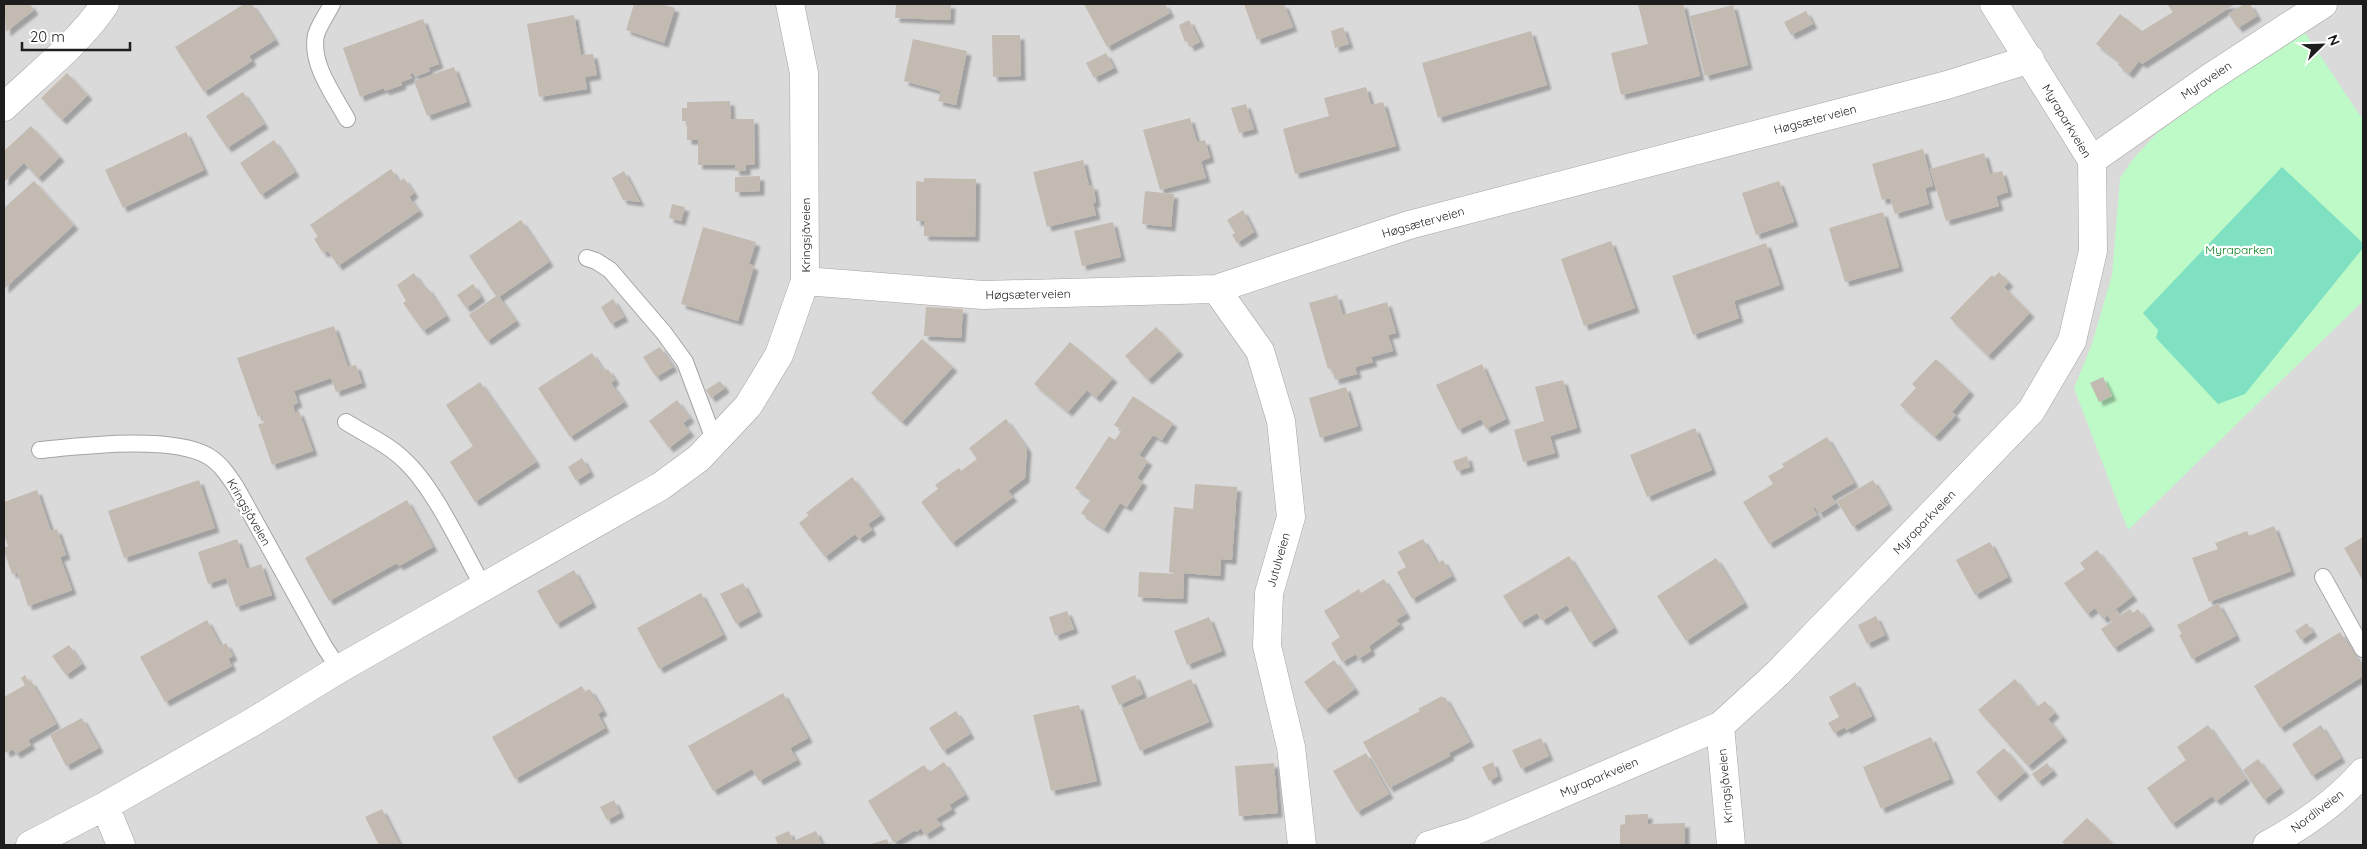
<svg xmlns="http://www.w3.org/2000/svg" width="2367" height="849" font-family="Quicksand,sans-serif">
  <defs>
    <filter id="shadow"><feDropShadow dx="4.5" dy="4.5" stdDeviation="1" flood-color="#0004"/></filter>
  </defs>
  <rect width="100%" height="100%" fill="#efece3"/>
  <path fill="#dbdada" d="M4 4H2363V845H4Z"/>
  <path fill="#befac8" d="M2302 28 2363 120V301L2128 530 2074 388 2092 344 2112 275 2120 178 2133 159 2156 134Z"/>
  <path fill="#7fe0c2" d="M2282 167 2363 243V248L2245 394 2218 404 2156 338 2158 330 2143 313Z"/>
  <path fill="#c3bab2" filter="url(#shadow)" d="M4 4H30L34 10 6 32Z
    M244 4H252L275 40 249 56 252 61 204 92 175 47Z
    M634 4H661L675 8 664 43 626 30Z
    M896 4H951L950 20 895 18Z
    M1084 4H1165L1170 13 1107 47Z
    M1244 4H1284L1293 27 1257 40Z
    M1638 4H1683L1700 76 1621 95 1611 53 1648 44Z
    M2167 4H2235L2142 64 2139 61 2129 74 2118 65 2120 62 2096 44 2120 14 2142 31 2173 12Z
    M2244 4H2250L2257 16 2238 28 2228 14Z
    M1733 5 1748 65 1705 76 1690 16Z
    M1806 11 1813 24 1791 35 1784 22Z
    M574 15 581 55 593 54 597 75 585 77 587 89 539 97 527 24Z
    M423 19 439 64 428 68 430 71 415 77 413 73 410 74 412 78 401 82 402 85 385 91 384 88 360 97 343 48Z
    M1189 20 1200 42 1190 47 1187 41 1185 42 1179 25Z
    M1343 27 1349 44 1335 48 1331 31Z
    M1531 31 1547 85 1438 118 1422 63Z
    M992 35H1020L1021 76 993 77Z
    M913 39 967 51 956 105 938 101 941 91 904 81Z
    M1106 53 1114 68 1094 78 1086 63Z
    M454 67 467 102 427 116 414 81Z
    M67 73 88 95 62 120 41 98Z
    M1366 87 1371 105 1383 102 1396 146 1295 174 1283 129 1329 116 1324 98Z
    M243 92 264 124 227 148 206 116Z
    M730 101 731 119H754L755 164 746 165V171H735V165H698V140H687V121H682V108H687V102Z
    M1246 104 1254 129 1239 133 1231 108Z
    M1190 118 1197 142 1205 140 1210 158 1201 161 1206 178 1160 190 1143 130Z
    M31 126 60 157 38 178 24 163 4 182V151Z
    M186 132 204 170 123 208 105 170Z
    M274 140 295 172 261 195 240 163Z
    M1923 149 1933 186 1925 188 1929 204 1895 214 1890 198 1882 200 1872 164Z
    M1984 153 1990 174 2002 171 2008 192 1996 196 1999 206 1946 221 1930 169Z
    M1083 160 1089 186 1093 185 1096 202 1093 203 1096 215 1047 227 1033 172Z
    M391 169 399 182 404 178 414 193 409 197 419 211 338 266 328 251 323 253 314 239 318 236 310 225Z
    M624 171 640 202 623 200 612 178Z
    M760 176V191L735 192V177Z
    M924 178 976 179 975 237 924 236V221H916V181L924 182Z
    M34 181 74 225 4 289V208Z
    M1779 181 1794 222 1756 235 1742 193Z
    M1145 191 1174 194 1171 227 1142 224Z
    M672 204 685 207 681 221 669 218Z
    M1243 210 1254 232 1237 243 1232 235 1235 233 1227 220Z
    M1883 212 1899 267 1845 282 1829 228Z
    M521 220 549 262 499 297 516 321 487 341 469 315 496 296 469 256Z
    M1113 222 1121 257 1082 266 1074 231Z
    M703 227 756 242 749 264 754 266 738 321 681 304Z
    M1611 241 1635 308 1584 326 1561 259Z
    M1766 243 1780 285 1734 301 1739 318 1693 335 1672 276Z
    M1999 272 2009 282 2004 287 2030 313 1988 356 1950 318 1992 275 1994 277Z
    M414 273 425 289 427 287 446 316 423 331 403 303 406 301 397 285Z
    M473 284 481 297 466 308 457 295Z
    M1337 295 1343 315 1387 302 1396 333 1388 335 1393 351 1371 357 1373 362 1355 367 1357 374 1335 380 1332 368 1328 369 1309 303Z
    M613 299 624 317 611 324 601 307Z
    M926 307 963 309 961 338 924 336Z
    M334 326 348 367 356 365 362 383 336 392 331 378 294 391 298 403 293 405 295 413 299 411 313 451 272 465 258 424 264 423 262 415 258 417 237 358Z
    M1156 327 1179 351 1148 380 1125 356Z
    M922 339 953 367 902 422 871 393Z
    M1070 342 1113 378 1096 398 1087 390 1068 412 1034 384Z
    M660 347 673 367 656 377 643 357Z
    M592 353 604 371 608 369 615 380 611 383 624 402 570 437 538 388Z
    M1936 359 1970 391 1952 412 1956 415 1935 437 1900 405 1916 388 1912 384Z
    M1482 364 1506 419 1486 429 1481 419 1458 430 1436 385Z
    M2103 377 2112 396 2099 402 2090 383Z
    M1563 380 1577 428 1550 436 1555 453 1523 462 1514 430 1544 421 1535 387Z
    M720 381 725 388 711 398 706 390Z
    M480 382 536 462 475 502 450 462 473 446 446 405Z
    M1346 387 1358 426 1320 438 1309 398Z
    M1133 396 1173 423 1162 440 1153 435 1139 455 1148 461 1137 478 1143 482 1127 507 1120 503 1104 529 1081 513 1091 499 1075 488 1109 436 1115 440 1122 430 1114 425Z
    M677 400 690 418 683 423 690 432 669 448 649 421Z
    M1006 419 1027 448 1025 478 1008 491 1013 497 952 543 921 502 938 489 935 485 959 468 961 471 977 459 969 448Z
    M1695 428 1712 470 1647 497 1630 455Z
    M1827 437 1854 483 1831 496 1836 503 1819 514 1815 507 1813 508 1817 515 1769 544 1743 502 1773 484 1768 476 1784 467 1782 464Z
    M1467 456 1470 467 1457 471 1453 461Z
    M582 458 590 472 576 481 568 467Z
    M852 477 881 515 868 524 872 530 859 539 855 534 825 557 799 523 809 515 806 513Z
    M199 480 215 528 124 558 108 511Z
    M1873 480 1888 505 1853 527 1837 501Z
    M1195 484 1237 487 1232 560 1221 559 1220 576 1184 573 1183 599 1138 597 1139 572 1179 574 1169 572 1174 507 1193 509Z
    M37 490 51 531 57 529 66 555 60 557 72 590 28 606 17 572 12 574 4 551V548L8 546 4 535V502Z
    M407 500 433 547 399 566 397 563 329 601 305 558Z
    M2274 526 2291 571 2209 602 2192 558 2218 549 2215 543 2247 531 2249 536Z
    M2363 537V581L2344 548Z
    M237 539 247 569 261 564 272 595 236 607 226 578 208 584 198 552Z
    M1423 539 1437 563 1443 560 1452 576 1412 599 1397 572 1406 567 1398 552Z
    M1990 542 2008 577 1975 595 1956 560Z
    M2097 550 2133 596 2103 619 2095 608 2087 614 2064 583 2085 569 2080 563Z
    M1569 556 1614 628 1590 643 1567 605 1542 621 1537 613 1520 623 1503 596Z
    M1716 558 1744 603 1686 641 1657 596Z
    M574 570 592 603 556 624 537 591Z
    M1384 579 1406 614 1396 620 1400 624 1369 646 1371 651 1358 659 1356 654 1342 662 1331 643 1340 637 1324 611 1359 589 1361 593Z
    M743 583 758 612 736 624 720 594Z
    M701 593 723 635 659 669 637 628Z
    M2218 603 2236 636 2192 659 2179 635 2182 634 2177 625Z
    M2130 609 2133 613 2138 609 2150 626 2114 648 2101 629 2112 622 2108 616 2117 610 2120 616Z
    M1067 611 1074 629 1055 636 1049 617Z
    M1876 616 1885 635 1867 644 1858 625Z
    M1209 617 1222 651 1187 665 1174 631Z
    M207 620 221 646 226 643 233 656 228 659 232 666 165 702 140 657Z
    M2307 623 2313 632 2301 640 2295 631Z
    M2340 632 2363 668V676L2280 728 2254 686Z
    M69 645 82 664 66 675 52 656Z
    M1334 660 1355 689 1325 710 1304 682Z
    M25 675 29 682 31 681 56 724 28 740 31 745 16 754 13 749 6 753 4 749V697L25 685 21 678Z
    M1135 675 1143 694 1119 705 1111 686Z
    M1191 679 1209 722 1140 751 1122 709Z
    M2015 679 2037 707 2045 701 2055 713 2048 719 2063 737 2028 766 1978 710Z
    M1855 682 1872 716 1846 730 1845 727 1834 733 1828 723 1839 717 1829 697Z
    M582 686 585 692 590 689 603 711 598 714 605 728 515 779 492 737Z
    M783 693 808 738 790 748 797 760 759 781 752 769 713 791 688 746Z
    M1442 696 1443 698 1445 697 1470 742 1449 753 1450 756 1389 788 1363 742 1420 711 1418 709Z
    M1079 705 1097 781 1051 791 1033 715Z
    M956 711 970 734 943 751 929 728Z
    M82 718 99 748 66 766 50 735Z
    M2208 725 2246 779 2216 801 2212 796 2172 824 2147 788 2186 760 2177 747Z
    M2321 725 2341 758 2312 776 2292 744Z
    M1931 737 1950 779 1881 809 1863 767Z
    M1541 738 1549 756 1521 769 1512 750Z
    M2004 748 2025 772 1996 797 1976 772Z
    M1366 753 1389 794 1357 812 1333 771Z
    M2258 759 2280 788 2264 800 2243 770Z
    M944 762 965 795 949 805 952 809 936 819 941 825 925 835 921 828 916 832 915 830 894 843 868 801 924 765 929 772Z
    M1493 762 1498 776 1489 781 1482 767Z
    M1274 763 1278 813 1239 816 1235 766Z
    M2047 763 2053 771 2038 782 2032 774Z
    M614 800 620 813 607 820 600 807Z
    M382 809 400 845H379L365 817Z
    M1648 814V824L1685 823V845H1620V825L1625 824V815Z
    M2087 818 2114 845H2066L2062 842Z
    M789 831 793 841 816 831 822 845H778L775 837Z
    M887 839 889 845H868Z"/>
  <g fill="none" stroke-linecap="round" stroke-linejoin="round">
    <defs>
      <path id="service" d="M332 4C327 14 319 25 316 35 310 64 334 95 347 119
        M587 258 596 261 610 270 664 333 685 362 715 442
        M346 422C365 434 388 444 404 460 434 487 463 551 484 588
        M40 450C82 446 171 435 208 456 220 463 228 475 236 487L324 646 339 669
        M2323 577 2363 649"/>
      <path id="minor" d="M4 107C37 75 80 42 105 4
        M2092 160 2208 79 2323 4
        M805 281 983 295 1216 289 1409 225 1947 85 2030 59
        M1216 289 1260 351 1281 421 1291 517 1269 593 1267 646 1291 747 1302 845
        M1720 726 1731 845
        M105 806 121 845
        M30 845 105 806 251 723 339 669 661 486 699 458 748 406 779 355 805 281 804 73 790 4
        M1429 845 1474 831 1720 726 1778 673 2031 411 2072 341 2093 251 2092 160 1994 4
        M2267 845C2302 826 2338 801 2363 772"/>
    </defs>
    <use href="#service" stroke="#a4a4a4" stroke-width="18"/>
    <use href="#minor" stroke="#a4a4a4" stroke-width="29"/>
    <use href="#service" stroke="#fff" stroke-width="16"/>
    <use href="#minor" stroke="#fff" stroke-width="28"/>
  </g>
  <g text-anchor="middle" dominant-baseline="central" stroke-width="4.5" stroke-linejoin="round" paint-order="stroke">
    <g font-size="12" fill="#1d1d1d" stroke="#fff">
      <text transform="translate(2206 80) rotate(-34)">Myraveien</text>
      <text transform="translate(1815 119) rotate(-15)">Høgsæterveien</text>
      <text transform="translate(2067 121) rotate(59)">Myraparkveien</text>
      <text transform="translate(1423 222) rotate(-16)">Høgsæterveien</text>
      <text transform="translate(805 235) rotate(-90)">Kringsjåveien</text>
      <text transform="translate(1028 294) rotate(-1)">Høgsæterveien</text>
      <text transform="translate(249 512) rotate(60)">Kringsjåveien</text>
      <text transform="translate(1924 522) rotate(-46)">Myraparkveien</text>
      <text transform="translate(1278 560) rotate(-74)">Jutulveien</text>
      <text transform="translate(1599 777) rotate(-23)">Myraparkveien</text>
      <text transform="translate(1725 786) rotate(-95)">Kringsjåveien</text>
      <text transform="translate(2317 811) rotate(-37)">Nordliveien</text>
    </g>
    <g font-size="12" fill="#097e1c" stroke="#fff">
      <text x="2239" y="249">Myraparken</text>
    </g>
  </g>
  <rect width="2367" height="849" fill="none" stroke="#1d1d1d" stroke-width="10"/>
  <g transform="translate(2322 45) rotate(67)" stroke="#ffffff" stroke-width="4" paint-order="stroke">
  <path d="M0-4L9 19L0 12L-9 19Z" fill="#1d1d1d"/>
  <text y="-8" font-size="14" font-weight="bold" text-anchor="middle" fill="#1d1d1d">N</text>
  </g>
  <path d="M22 42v8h108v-8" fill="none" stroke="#1d1d1d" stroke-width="2.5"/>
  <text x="30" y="42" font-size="15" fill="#1d1d1d" stroke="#ffffff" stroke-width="4" paint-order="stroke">20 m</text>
</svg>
